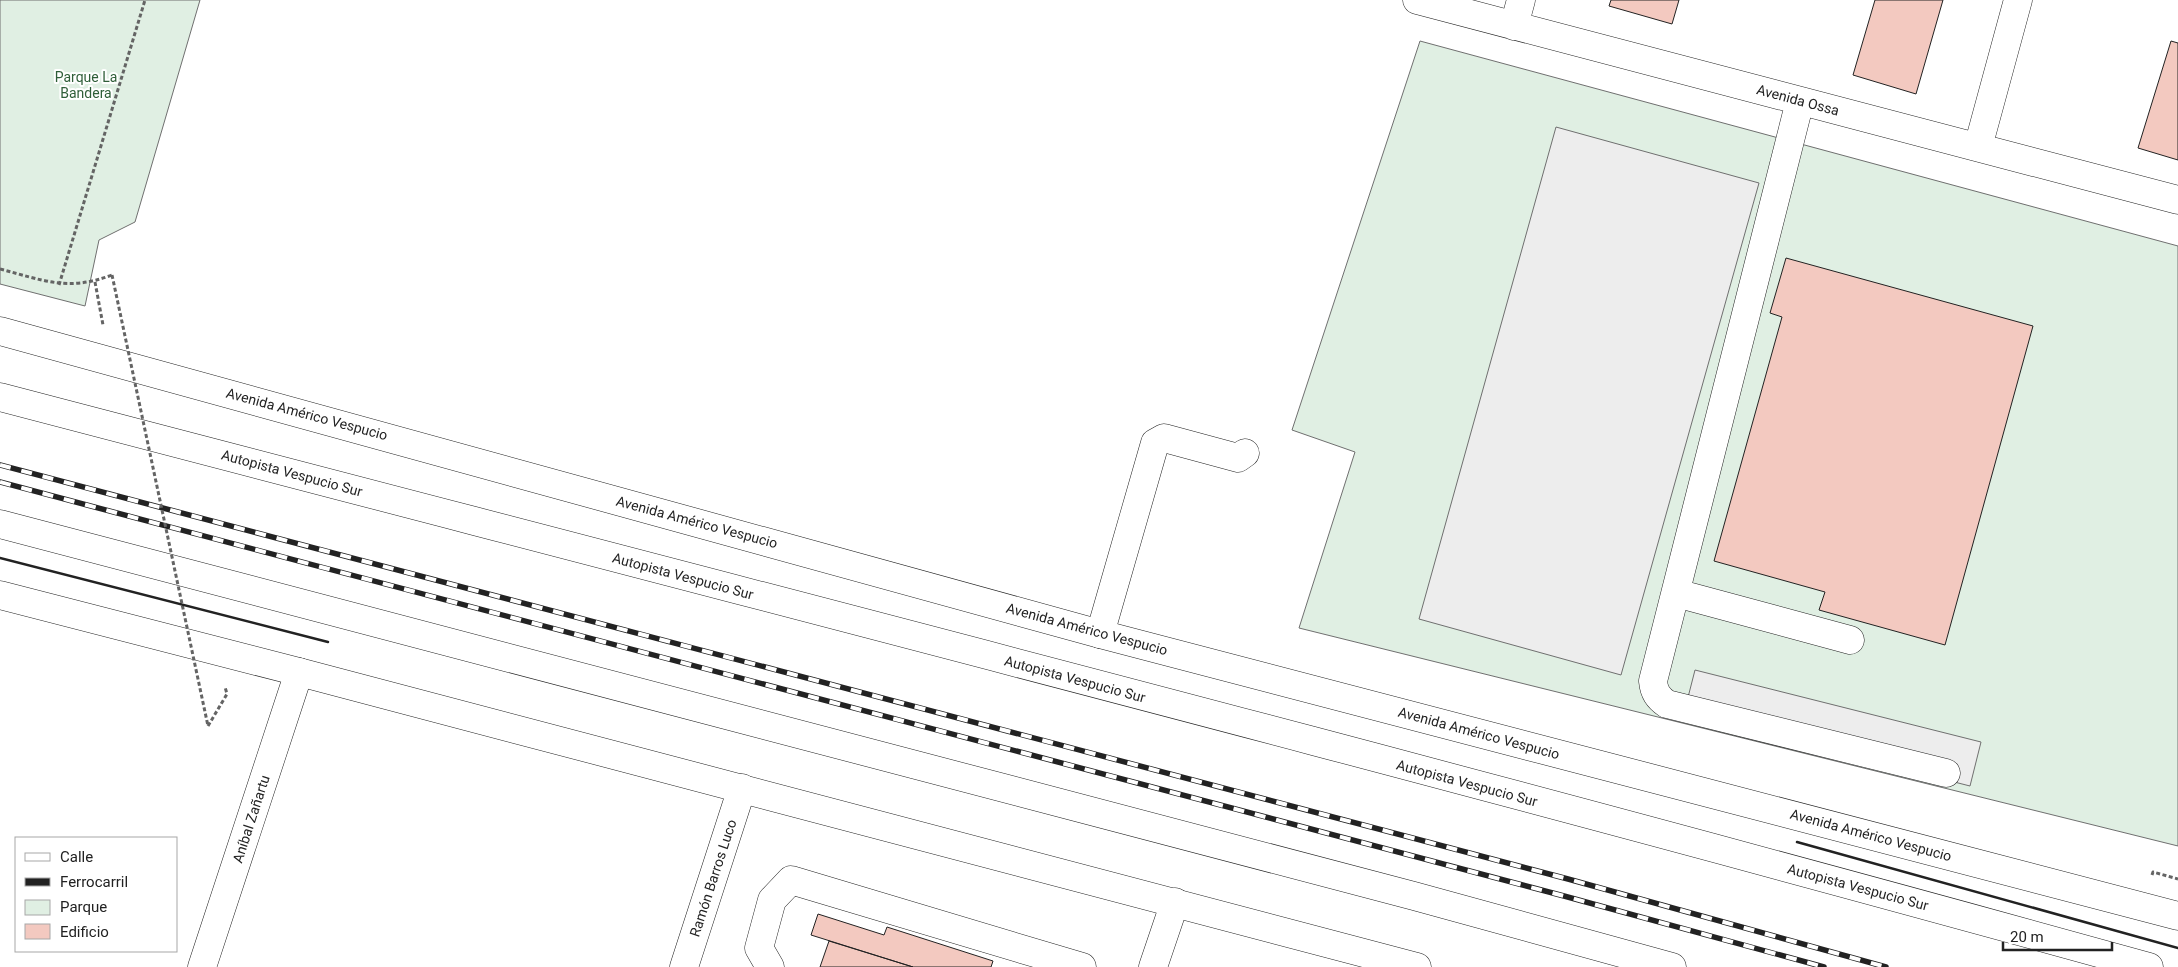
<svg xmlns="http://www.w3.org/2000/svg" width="2178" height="967" font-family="Roboto,sans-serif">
  <rect width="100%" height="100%" fill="#fff"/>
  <path fill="#e0efe3" stroke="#6f6f6f" d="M0 0H200L135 222 99 240 85 306 0 284Z
    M1420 41 2178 246V846L1299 628 1355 452 1292 430Z"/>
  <path fill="#ededed" stroke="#6f6f6f" d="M1556 127 1759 183 1621 675 1419 619Z
    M1695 670 1981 742 1970 786 1684 713Z"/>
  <path fill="#f3c9c0" stroke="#222" d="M1611 0H1679L1672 24 1609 6Z
    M1875 0H1943L1916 94 1853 75Z
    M2171 41 2178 43V160L2138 148Z
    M1786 258 2033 326 1945 645 1819 610 1825 592 1714 561 1782 317 1770 313Z
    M818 914 884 935 887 927 993 961 991 967H913L811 935Z
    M829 941 913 967H820Z"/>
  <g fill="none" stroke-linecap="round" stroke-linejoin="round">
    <defs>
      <path id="minor" d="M1417 0 2178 200
        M1514 26 1521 0
        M1800 101 1653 681C1654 692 1658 698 1667 704L1946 773
        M1978 147 2018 0
        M1676 593 1850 640
        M1100 634 1155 443 1164 438 1238 458 1245 453
        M202 967 299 672
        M684 967 742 788
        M770 967 759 948 772 900 791 880 1082 967
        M1153 967 1175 902"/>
      <path id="major" d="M0 331 1100 634 2178 916
        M0 595 299 672 1417 967"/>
      <path id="highway" d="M0 397C717 585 1435 769 2149 967
        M0 524 1414 896 1672 967"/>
    </defs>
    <use href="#minor" stroke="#222" stroke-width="29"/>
    <use href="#major" stroke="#222" stroke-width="29"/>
    <use href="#highway" stroke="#222" stroke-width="29"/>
    <path stroke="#646464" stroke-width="3" stroke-dasharray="4 2.5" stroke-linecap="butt" d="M0 269C43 280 67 292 112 275
      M95 282 103 325
      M59 285 145 0
      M208 726 227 694 225 687
      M2152 875 2153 872 2178 879"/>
    <use href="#minor" stroke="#fff" stroke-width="28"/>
    <use href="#major" stroke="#fff" stroke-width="28"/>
    <use href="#highway" stroke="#fff" stroke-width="28"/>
    <defs>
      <path id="rail" d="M0 465 1568 879 1886 967
        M0 482 1564 896 1824 967"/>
    </defs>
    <use href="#rail" stroke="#222" stroke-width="5.5"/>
    <use href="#rail" stroke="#fff" stroke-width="4" stroke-dasharray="11" stroke-linecap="butt"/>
    <path stroke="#646464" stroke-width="3" stroke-dasharray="4 2.5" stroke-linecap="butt" d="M112 275 208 726"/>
    <path stroke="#222" stroke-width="2.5" d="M0 558 328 642
      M1797 842 2178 948"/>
  </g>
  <g text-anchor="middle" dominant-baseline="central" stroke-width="4" stroke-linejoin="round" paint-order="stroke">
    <g font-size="14" fill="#2f5e38" stroke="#fff">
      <text x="86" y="77">Parque La<tspan x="86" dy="16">Bandera</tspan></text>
    </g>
    <g font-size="14" fill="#222" stroke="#fff">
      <text transform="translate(1798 100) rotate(15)">Avenida Ossa</text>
      <text transform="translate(307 414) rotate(15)">Avenida Américo Vespucio</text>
      <text transform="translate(292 473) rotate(15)">Autopista Vespucio Sur</text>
      <text transform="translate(697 522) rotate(15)">Avenida Américo Vespucio</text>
      <text transform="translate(683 576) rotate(15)">Autopista Vespucio Sur</text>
      <text transform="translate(1087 629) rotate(15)">Avenida Américo Vespucio</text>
      <text transform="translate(1075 679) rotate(15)">Autopista Vespucio Sur</text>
      <text transform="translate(1479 733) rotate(15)">Avenida Américo Vespucio</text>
      <text transform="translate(1467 783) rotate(15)">Autopista Vespucio Sur</text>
      <text transform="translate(251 819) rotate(-72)">Aníbal Zañartu</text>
      <text transform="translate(1871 835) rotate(15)">Avenida Américo Vespucio</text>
      <text transform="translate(713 878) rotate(-72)">Ramón Barros Luco</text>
      <text transform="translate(1858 887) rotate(15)">Autopista Vespucio Sur</text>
    </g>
  </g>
  <rect x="15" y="837" width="162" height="115" fill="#ffffff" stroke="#a7a7a7"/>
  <rect x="25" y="853" width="25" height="8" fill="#ffffff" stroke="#a7a7a7"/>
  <text x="60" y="862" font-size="15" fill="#222222">Calle</text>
  <rect x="25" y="878" width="25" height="8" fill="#222222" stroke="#a7a7a7"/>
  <text x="60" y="887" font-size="15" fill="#222222">Ferrocarril</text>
  <rect x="25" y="900" width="25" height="15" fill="#e0efe3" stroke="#a7a7a7"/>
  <text x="60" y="912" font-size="15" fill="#222222">Parque</text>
  <rect x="25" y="924" width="25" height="15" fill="#f3c9c0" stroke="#a7a7a7"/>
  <text x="60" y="937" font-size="15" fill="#222222">Edificio</text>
  <path d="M2003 942v8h109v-8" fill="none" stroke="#222222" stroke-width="2.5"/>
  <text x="2010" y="942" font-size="15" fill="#222222" stroke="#ffffff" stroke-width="4" paint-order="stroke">20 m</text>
</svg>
